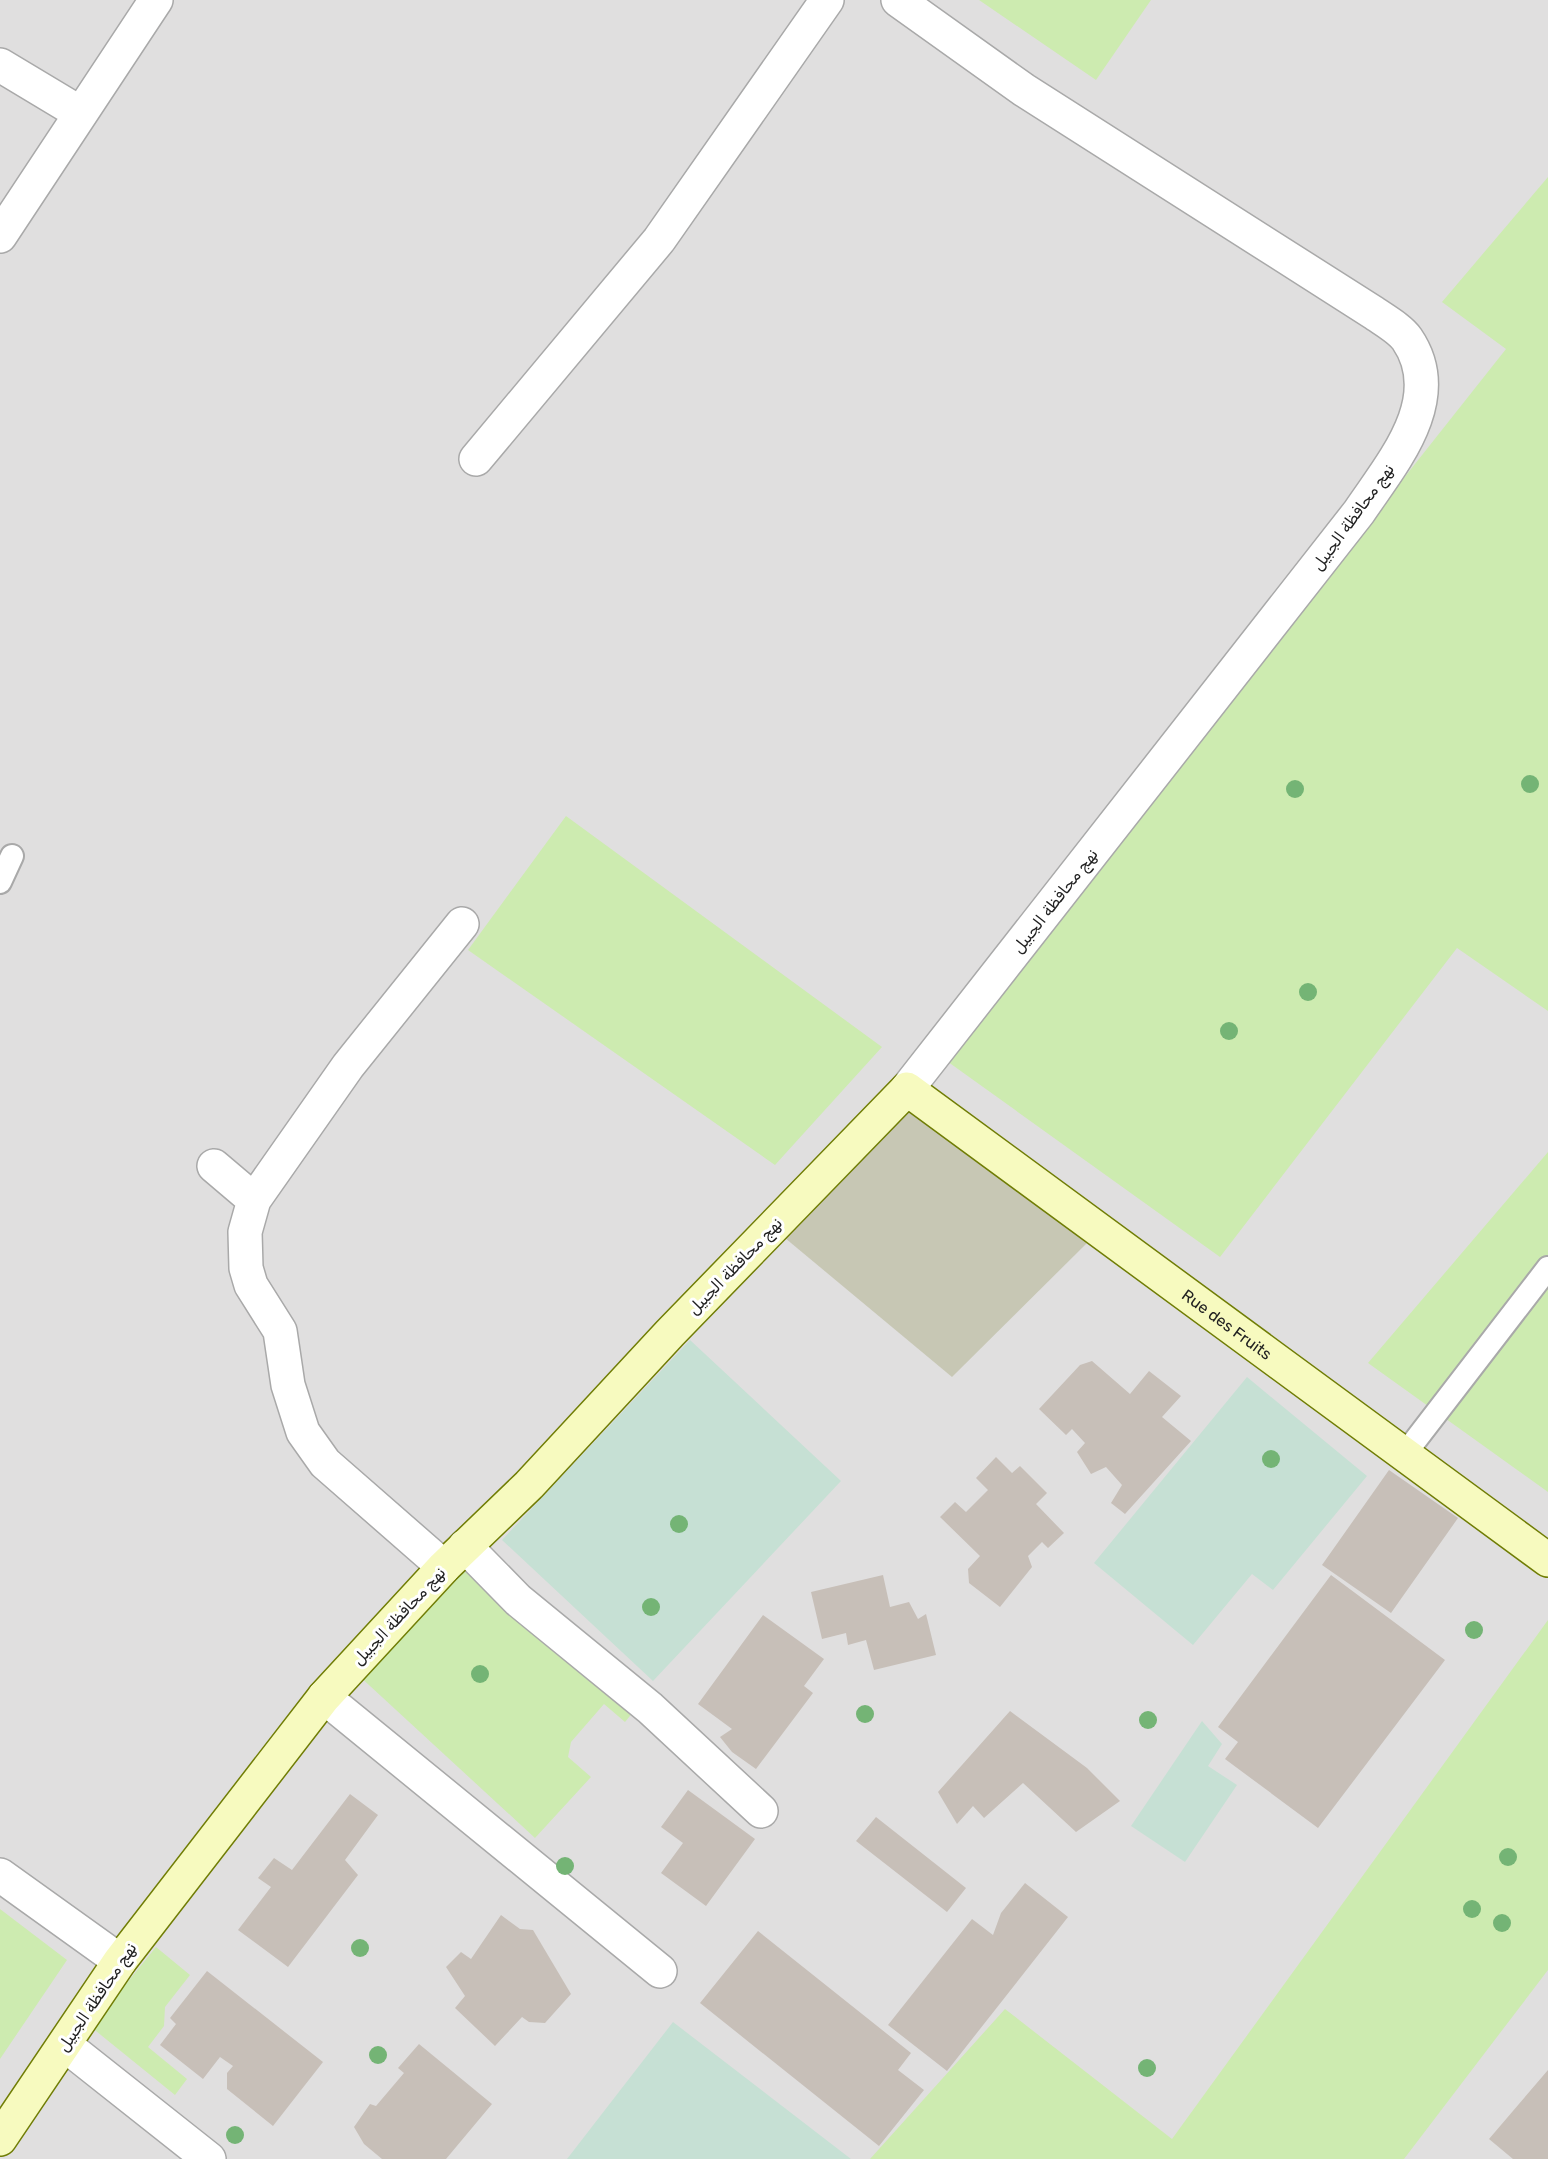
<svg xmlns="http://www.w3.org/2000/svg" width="1548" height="2159" font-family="Rubik,Cairo,sans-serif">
  <rect width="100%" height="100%" fill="#f2efe9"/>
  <path fill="#e0dfdf" d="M0 0H1548V2159H0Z"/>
  <path fill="#c7c7b4" d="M901 1100 1087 1243 952 1377 779 1233Z"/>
  <path fill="#cdebb0" d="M979 0H1151L1096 80Z
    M1548 177V1011L1457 948 1220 1257 944 1059 1506 349 1442 302Z
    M566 816 882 1047 775 1165 468 950Z
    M1548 1152V1492L1368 1363Z
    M471 1572 634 1711 625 1722 604 1704 571 1742 568 1757 591 1777 535 1838 357 1674 451 1573Z
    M1548 1620V1970L1404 2159H870L1005 2009 1172 2139Z
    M0 1909 67 1960 0 2059Z
    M156 1947 190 1975 165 2007 164 2026 148 2047 187 2079 175 2095 91 2027Z"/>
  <path fill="#c6e0d4" d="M690 1340 841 1481 653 1681 502 1540Z
    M1247 1377 1367 1476 1273 1590 1252 1574 1193 1645 1094 1563Z
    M1202 1721 1222 1744 1208 1766 1237 1785 1185 1862 1131 1826Z
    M673 2022 851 2159H567Z"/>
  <path fill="#c7bfb8" d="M1092 1361 1130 1394 1149 1371 1181 1396 1162 1417 1191 1441 1125 1514 1111 1503 1122 1485 1106 1467 1091 1474 1077 1452 1085 1443 1072 1429 1066 1435 1039 1409 1080 1365Z
    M996 1457 1012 1473 1020 1466 1047 1493 1036 1504 1064 1533 1048 1548 1042 1542 1028 1556 1032 1567 1000 1607 969 1583 968 1569 980 1556 940 1517 955 1502 966 1512 988 1490 976 1478Z
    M1389 1470 1458 1518 1391 1613 1322 1565Z
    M883 1575 890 1607 909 1602 918 1619 926 1614 936 1655 874 1670 866 1640 848 1645 846 1633 822 1639 811 1592Z
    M1331 1575 1445 1660 1318 1828 1225 1759 1238 1742 1218 1727Z
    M763 1615 824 1659 804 1686 813 1693 756 1769 732 1752 720 1737 732 1729 698 1704Z
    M1010 1711 1087 1768 1120 1801 1076 1832 1023 1783 984 1818 973 1806 957 1824 938 1792Z
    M688 1790 755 1839 706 1906 661 1873 683 1843 661 1827Z
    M350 1794 378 1815 345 1860 358 1875 288 1967 238 1930 271 1887 258 1878 274 1858 292 1870Z
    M876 1817 966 1888 947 1912 856 1841Z
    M1025 1883 1068 1917 947 2071 888 2025 972 1919 993 1935 1001 1913Z
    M501 1915 520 1929 533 1930 571 1994 545 2023 529 2022 522 2017 495 2046 455 2008 465 1996 446 1967 461 1952 471 1959Z
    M758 1931 911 2053 898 2070 924 2090 879 2146 700 2003Z
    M207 1971 323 2062 273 2126 227 2089V2073L233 2066 220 2057 203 2079 160 2045 176 2024 170 2018Z
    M419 2044 492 2104 446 2159H382L364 2144 354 2127 370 2104 376 2106 404 2073 398 2068Z
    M1548 2070V2159H1513L1489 2139Z"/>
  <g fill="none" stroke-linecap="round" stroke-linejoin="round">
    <defs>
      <path id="lane" d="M0 882 12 856
        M1404 1455 1548 1268"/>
      <path id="street" d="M898 0 1024 90 1374 313C1384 320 1400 329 1407 339 1448 399 1392 463 1359 512L907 1089
        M0 65 80 113
        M0 236 156 0
        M476 459 659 240 827 0
        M214 1166 254 1200
        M465 1546 518 1600 650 1708 761 1811
        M444 1567 325 1463 303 1432 288 1385 280 1331 251 1285 246 1268 245 1232 254 1200 348 1066 462 924
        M324 1697 660 1971
        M0 1875 120 1961
        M65 2045 209 2159"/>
      <g id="secondary">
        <path id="s1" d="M0 2139 120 1961 324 1697 444 1567 529 1485 670 1333 907 1089 1548 1560"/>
      </g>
    </defs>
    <use href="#lane" stroke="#a9a9a9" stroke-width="26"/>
    <use href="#street" stroke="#a9a9a9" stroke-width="36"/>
    <use href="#secondary" stroke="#707d05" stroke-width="36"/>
    <use href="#lane" stroke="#fff" stroke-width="22"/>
    <use href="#street" stroke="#fff" stroke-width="33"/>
    <use href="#secondary" stroke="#f7fabf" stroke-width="33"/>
  </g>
  <g fill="#74b475">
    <circle cx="1530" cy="784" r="9"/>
    <circle cx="1295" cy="789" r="9"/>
    <circle cx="1308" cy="992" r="9"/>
    <circle cx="1229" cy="1031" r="9"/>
    <circle cx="1271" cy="1459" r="9"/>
    <circle cx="679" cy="1524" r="9"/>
    <circle cx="651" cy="1607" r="9"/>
    <circle cx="1474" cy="1630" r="9"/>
    <circle cx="480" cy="1674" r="9"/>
    <circle cx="865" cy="1714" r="9"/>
    <circle cx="1148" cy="1720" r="9"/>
    <circle cx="1508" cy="1857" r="9"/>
    <circle cx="565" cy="1866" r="9"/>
    <circle cx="1472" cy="1909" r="9"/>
    <circle cx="1502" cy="1923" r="9"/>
    <circle cx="360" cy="1948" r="9"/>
    <circle cx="378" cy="2055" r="9"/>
    <circle cx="1147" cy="2068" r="9"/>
    <circle cx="235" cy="2135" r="9"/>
  </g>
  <g text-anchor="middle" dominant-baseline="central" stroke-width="6" stroke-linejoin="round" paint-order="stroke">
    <g font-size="16" fill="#222" stroke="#fff">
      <text transform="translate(1353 517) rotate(-54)">نهج محافظة الجبيل</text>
      <text transform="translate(1055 901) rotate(-52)">نهج محافظة الجبيل</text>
      <text transform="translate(735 1266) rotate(-46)">نهج محافظة الجبيل</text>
      <text stroke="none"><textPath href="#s1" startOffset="1788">Rue des Fruits</textPath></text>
      <text transform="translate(399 1616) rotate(-47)">نهج محافظة الجبيل</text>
      <text transform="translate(97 1997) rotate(-56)">نهج محافظة الجبيل</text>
    </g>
  </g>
</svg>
